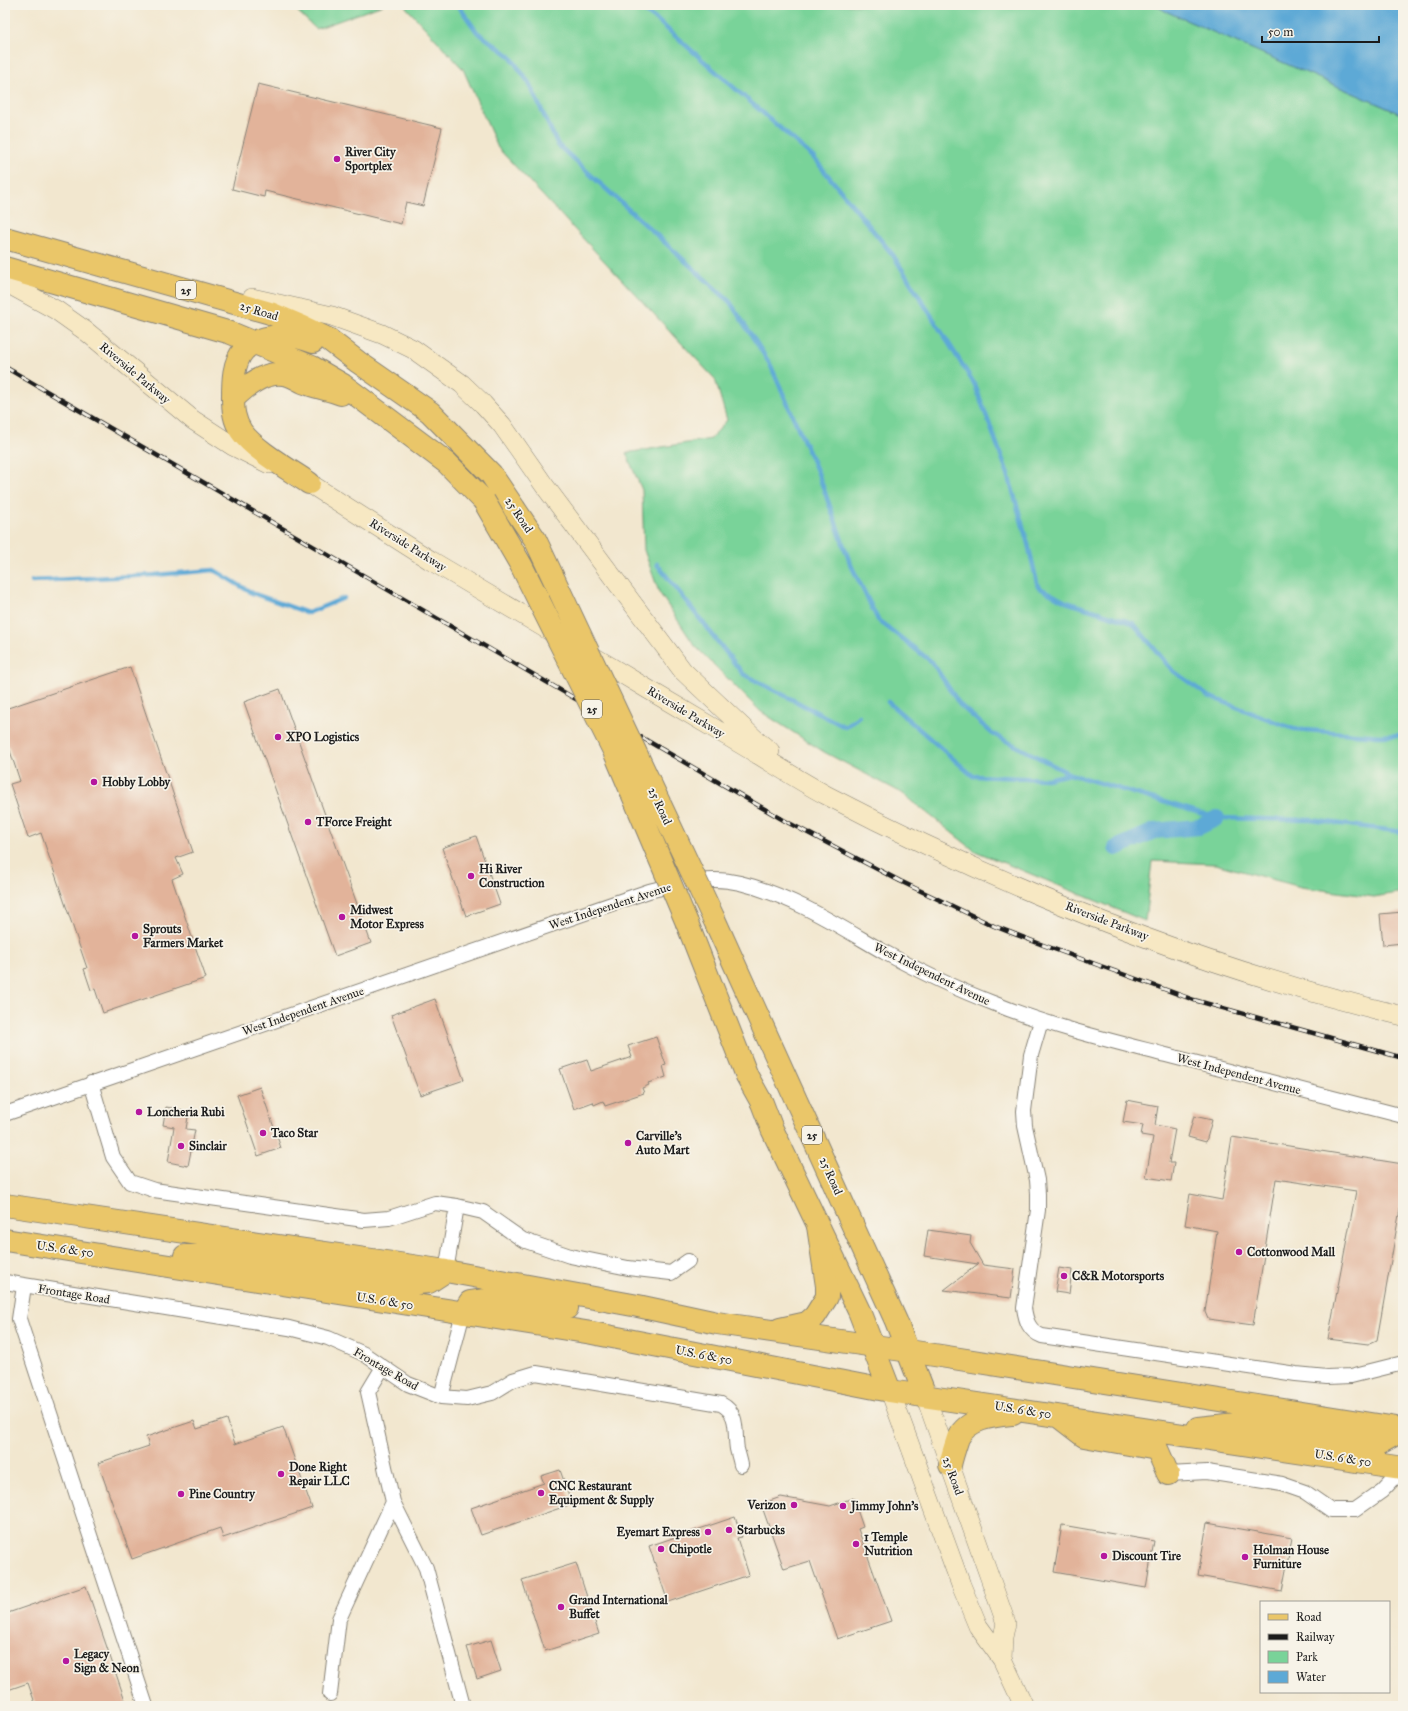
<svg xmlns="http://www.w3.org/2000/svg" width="1408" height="1711" font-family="'IM FELL Great Primer',serif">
  <rect width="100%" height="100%" fill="#f7f3e8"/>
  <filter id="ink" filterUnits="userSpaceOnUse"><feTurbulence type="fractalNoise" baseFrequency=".025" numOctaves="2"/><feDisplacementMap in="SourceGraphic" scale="8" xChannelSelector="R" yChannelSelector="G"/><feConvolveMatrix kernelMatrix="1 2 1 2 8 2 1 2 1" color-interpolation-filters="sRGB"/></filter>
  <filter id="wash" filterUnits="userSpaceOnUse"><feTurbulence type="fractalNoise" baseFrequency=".012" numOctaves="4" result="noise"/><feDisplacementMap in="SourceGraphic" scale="16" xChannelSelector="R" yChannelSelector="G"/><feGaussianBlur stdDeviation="0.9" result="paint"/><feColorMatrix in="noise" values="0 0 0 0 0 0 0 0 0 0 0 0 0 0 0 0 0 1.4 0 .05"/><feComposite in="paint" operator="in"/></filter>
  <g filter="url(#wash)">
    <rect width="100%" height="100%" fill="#f2e7cf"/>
    <path fill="#79d399" stroke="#4a785a" d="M291 5H383L316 29Z
      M404 5H1155L1403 115V892L1374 897 1301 887 1215 864 1152 861 1145 921 975 851 902 793 824 752 760 711 695 646 659 592 644 550 642 490 626 453 711 439 727 420 715 379 498 148 463 69Z"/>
    <path fill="#5da9d6" stroke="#3c6279" d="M1155 5H1403V115L1165 11Z"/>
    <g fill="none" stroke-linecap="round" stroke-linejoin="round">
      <path stroke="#5da9d6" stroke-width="4.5" d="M458 5 477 32 510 56 529 83 558 145 730 302 770 364 818 473 850 563 878 620 932 662 960 705 993 734 1070 774
        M635 5 657 20 813 157 893 255 975 385 1008 474 1028 544 1038 587 1066 602 1133 623 1172 670 1208 696 1294 729 1379 736 1403 735
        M657 564 743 674 845 727 859 716
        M32 581 155 575 214 570 252 593 308 613 344 598
        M888 702 973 776 1047 779 1070 774 1217 818 1311 820 1403 832"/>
      <path stroke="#5da9d6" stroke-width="16" d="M1116 848 1154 831 1199 827 1217 818"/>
    </g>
    <g id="blocks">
      <path fill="#e2b39a" d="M258 84 442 128 423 206 406 202 401 224 265 191 264 197 232 189Z
        M130 667 193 852 176 858 183 874 172 879 206 978 103 1013 95 989 91 990 84 969 87 968 41 833 28 838 10 784 20 781 5 736V709Z
        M280 689 371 943 335 956 244 702Z
        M476 836 500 904 466 916 442 848Z
        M1403 912V943L1383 945 1380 914Z
        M435 999 464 1080 420 1095 391 1015Z
        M656 1037 666 1065 663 1066 666 1077 648 1083 649 1085 642 1088 644 1093 605 1106 603 1101 594 1105 593 1102 574 1109 560 1069 587 1060 591 1071 632 1057 628 1046Z
        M260 1087 281 1148 258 1156 237 1095Z
        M1127 1100 1158 1106 1155 1125 1175 1129 1169 1163H1174L1171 1181 1146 1177 1153 1137 1141 1135 1143 1125 1123 1122Z
        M166 1107 189 1111 186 1129 195 1130 188 1166 168 1162 174 1127 163 1125Z
        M1194 1116 1212 1120 1206 1142 1188 1137Z
        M1232 1137 1403 1164V1192L1377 1340 1368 1344 1328 1339 1356 1191 1276 1179 1253 1325 1208 1319 1205 1312 1217 1231 1185 1225 1190 1194 1222 1200Z
        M928 1230 971 1236 970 1243 983 1265 1015 1269 1011 1298 944 1290 978 1264 924 1256Z
        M1059 1268 1072 1270 1069 1294 1055 1292Z
        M227 1419 235 1444 283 1427 312 1508 223 1538 220 1528 132 1559 98 1463 149 1446 146 1437 194 1421 197 1429Z
        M560 1470 572 1504 481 1535 471 1508 544 1483 541 1476Z
        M781 1497 830 1506 853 1498 863 1527 858 1529 891 1621 837 1639 810 1561 784 1569 761 1504Z
        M735 1517 742 1537 737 1538 749 1575 668 1602 649 1546Z
        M1207 1523 1292 1538 1282 1591 1198 1576Z
        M1062 1525 1154 1541 1146 1588 1054 1572Z
        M576 1563 599 1634 545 1651 522 1580Z
        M86 1586 127 1706H36L28 1683 5 1691V1614Z
        M491 1640 501 1671 477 1679 467 1647Z"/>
    </g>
  </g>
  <g filter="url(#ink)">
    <use href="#blocks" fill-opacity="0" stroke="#878276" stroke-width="1"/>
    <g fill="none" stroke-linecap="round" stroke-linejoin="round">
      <defs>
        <path id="street" d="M1041 1021 1031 1055 1024 1111 1025 1126 1037 1180 1038 1194V1210L1024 1308C1026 1321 1029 1331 1042 1336L1296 1374 1327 1377 1351 1376 1403 1363
          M91 1083 113 1157 130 1182 154 1190 364 1220 389 1218 435 1203 457 1206 483 1212 523 1240 570 1256 628 1268 671 1273 688 1261
          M5 1114 649 891C679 884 709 875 740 883 793 896 837 925 884 952 919 971 956 989 993 1003 1049 1026 1108 1040 1166 1055 1245 1076 1324 1096 1403 1116
          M446 1271 457 1206
          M5 1282 289 1328 328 1338 364 1354 408 1384 441 1397 467 1399 492 1393 513 1380 536 1373 721 1404C740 1414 734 1432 737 1449 738 1454 740 1459 741 1465
          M24 1286 19 1319 146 1706
          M441 1397 463 1313
          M1168 1474 1207 1472 1282 1484 1305 1492 1331 1510H1355L1382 1491 1403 1469
          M393 1502 426 1568 463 1706
          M330 1694 339 1619 393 1502 368 1392 383 1367"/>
        <path id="secondary" d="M5 282 56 310 87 332 193 420 233 446 269 464
          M252 298 332 316 382 334 413 349 462 384 483 404 502 425 544 485 683 671 756 740 770 751
          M295 476 309 483 430 560 560 637
          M584 651C637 683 691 715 744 746 771 762 798 780 826 795 1008 890 1203 968 1403 1016
          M890 1391 961 1585 978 1626 1002 1659 1024 1706
          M925 1395 1006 1623 1003 1637 1002 1659"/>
        <path id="primary" d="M5 238 270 313 303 327 328 339 358 362 430 412 491 474 514 508
          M5 268 231 333 312 367 343 385 447 463 484 501
          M233 399C247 385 267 369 288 375 295 377 301 382 308 384 319 388 330 390 341 394
          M309 483C290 470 254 450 241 431 234 420 233 410 233 397 233 382 233 362 244 350 261 333 292 333 313 342
          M714 919 896 1321 925 1395
          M687 923 747 1076 762 1103 772 1129 859 1311 890 1391"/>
        <path id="highway" d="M5 1205 446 1271 638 1306 717 1323 909 1351 1403 1429
          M5 1240 592 1333 890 1391 1403 1468
          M185 1256H197L245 1260 396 1285 429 1282 446 1271
          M463 1313 470 1302C501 1296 535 1303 567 1308
          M780 1329 807 1323 815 1316 827 1297V1286L818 1226
          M1058 1416 1084 1436 1157 1449 1168 1474
          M1198 1428 1236 1424 1378 1444 1403 1430
          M950 1465C952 1456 955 1447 958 1438 968 1418 993 1416 1013 1414"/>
      </defs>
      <use href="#street" stroke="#878276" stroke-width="16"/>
      <use href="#secondary" stroke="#878276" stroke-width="20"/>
      <use href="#primary" stroke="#878276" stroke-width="24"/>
      <use href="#highway" stroke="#878276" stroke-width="24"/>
      <use href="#street" stroke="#fff" stroke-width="14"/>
      <use href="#secondary" stroke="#f7e8c3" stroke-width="19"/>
      <use href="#primary" stroke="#eac669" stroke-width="22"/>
      <use href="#highway" stroke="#eac669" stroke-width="22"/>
      <defs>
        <path id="rail" d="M5 367 787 822 900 881 994 926 1043 945 1194 1000 1403 1058"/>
      </defs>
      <use href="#rail" stroke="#1c1c1c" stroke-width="4.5"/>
      <use href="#rail" stroke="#f7f3e8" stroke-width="3" stroke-dasharray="9" stroke-linecap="butt"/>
      <defs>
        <path id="primary-bridge" d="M484 501 521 565 615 753 687 923
          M514 508 535 539 714 919"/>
      </defs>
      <use href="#primary-bridge" stroke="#878276" stroke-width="24" stroke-linecap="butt"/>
      <use href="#primary-bridge" stroke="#eac669" stroke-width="22"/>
    </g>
  </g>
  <g fill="#b5179e" stroke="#f7f3e8" stroke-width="1.5">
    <circle cx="337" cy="159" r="4"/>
    <circle cx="278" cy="737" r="4"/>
    <circle cx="94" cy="782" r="4"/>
    <circle cx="308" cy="822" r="4"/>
    <circle cx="471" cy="876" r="4"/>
    <circle cx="342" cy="917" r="4"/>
    <circle cx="135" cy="936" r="4"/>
    <circle cx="139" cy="1112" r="4"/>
    <circle cx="263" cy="1133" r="4"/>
    <circle cx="628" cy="1143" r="4"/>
    <circle cx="181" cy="1146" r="4"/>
    <circle cx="1239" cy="1252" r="4"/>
    <circle cx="1064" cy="1276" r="4"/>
    <circle cx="281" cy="1474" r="4"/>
    <circle cx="541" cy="1493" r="4"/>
    <circle cx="181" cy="1494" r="4"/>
    <circle cx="794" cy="1505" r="4"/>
    <circle cx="843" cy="1506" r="4"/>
    <circle cx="729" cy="1530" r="4"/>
    <circle cx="708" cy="1532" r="4"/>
    <circle cx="856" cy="1544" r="4"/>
    <circle cx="661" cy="1549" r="4"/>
    <circle cx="1104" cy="1556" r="4"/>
    <circle cx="1245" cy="1557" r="4"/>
    <circle cx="561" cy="1607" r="4"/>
    <circle cx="66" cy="1661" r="4"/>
  </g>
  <g text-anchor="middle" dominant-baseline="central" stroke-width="3.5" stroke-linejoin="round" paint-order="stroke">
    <g fill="#f7f3e8" stroke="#5e5c59" stroke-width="1">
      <rect x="176" y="281" width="20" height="18" rx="3"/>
      <rect x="582" y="700" width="20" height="18" rx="3"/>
      <rect x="802" y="1126" width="20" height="18" rx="3"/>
    </g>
    <g font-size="11" font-weight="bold" fill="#1c1c1c">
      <text x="186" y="290">25</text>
      <text x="592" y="709">25</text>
      <text x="812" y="1135">25</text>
    </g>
    <g font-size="12" font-weight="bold" fill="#1c1c1c" stroke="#f7f3e8" text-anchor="start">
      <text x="345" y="152">River City<tspan x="345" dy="14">Sportplex</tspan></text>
      <text x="286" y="737">XPO Logistics</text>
      <text x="102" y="782">Hobby Lobby</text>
      <text x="316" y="822">TForce Freight</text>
      <text x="479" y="869">Hi River<tspan x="479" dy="14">Construction</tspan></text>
      <text x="350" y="910">Midwest<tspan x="350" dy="14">Motor Express</tspan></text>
      <text x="143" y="929">Sprouts<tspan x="143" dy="14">Farmers Market</tspan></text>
      <text x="147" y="1112">Loncheria Rubi</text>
      <text x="271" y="1133">Taco Star</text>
      <text x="636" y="1136">Carville's<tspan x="636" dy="14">Auto Mart</tspan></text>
      <text x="189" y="1146">Sinclair</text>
      <text x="1247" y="1252">Cottonwood Mall</text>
      <text x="1072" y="1276">C&amp;R Motorsports</text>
      <text x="289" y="1467">Done Right<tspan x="289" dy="14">Repair LLC</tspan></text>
      <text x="549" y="1486">CNC Restaurant<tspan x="549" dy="14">Equipment &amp; Supply</tspan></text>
      <text x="189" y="1494">Pine Country</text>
      <text x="786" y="1505" text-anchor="end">Verizon</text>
      <text x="851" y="1506">Jimmy John's</text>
      <text x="737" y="1530">Starbucks</text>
      <text x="700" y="1532" text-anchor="end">Eyemart Express</text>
      <text x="864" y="1537">1 Temple<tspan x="864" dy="14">Nutrition</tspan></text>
      <text x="669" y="1549">Chipotle</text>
      <text x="1253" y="1550">Holman House<tspan x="1253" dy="14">Furniture</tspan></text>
      <text x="1112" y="1556">Discount Tire</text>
      <text x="569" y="1600">Grand International<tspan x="569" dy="14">Buffet</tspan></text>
      <text x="74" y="1654">Legacy<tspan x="74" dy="14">Sign &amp; Neon</tspan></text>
    </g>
    <g font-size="12" fill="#1c1c1c" stroke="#f7f3e8">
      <text transform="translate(259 311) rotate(17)">25 Road</text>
      <text transform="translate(135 373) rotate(40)">Riverside Parkway</text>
      <text transform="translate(519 515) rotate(56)">25 Road</text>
      <text transform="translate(408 545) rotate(32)">Riverside Parkway</text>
      <text transform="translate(686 712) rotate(31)">Riverside Parkway</text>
      <text transform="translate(660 806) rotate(65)">25 Road</text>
      <text transform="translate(610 906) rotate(-18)">West Independent Avenue</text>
      <text transform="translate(1107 921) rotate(21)">Riverside Parkway</text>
      <text transform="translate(932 974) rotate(26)">West Independent Avenue</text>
      <text transform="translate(303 1011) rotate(-19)">West Independent Avenue</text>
      <text transform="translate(1239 1074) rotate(15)">West Independent Avenue</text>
      <text transform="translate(831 1176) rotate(66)">25 Road</text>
      <text transform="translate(65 1249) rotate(8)">U.S. 6 &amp; 50</text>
      <text transform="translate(74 1294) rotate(9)">Frontage Road</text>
      <text transform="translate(385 1301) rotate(9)">U.S. 6 &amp; 50</text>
      <text transform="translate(704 1355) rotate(11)">U.S. 6 &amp; 50</text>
      <text transform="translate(386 1369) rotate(30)">Frontage Road</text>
      <text transform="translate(1023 1410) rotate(9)">U.S. 6 &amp; 50</text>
      <text transform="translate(1343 1458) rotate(9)">U.S. 6 &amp; 50</text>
      <text transform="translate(953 1476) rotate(70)">25 Road</text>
    </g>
  </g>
  <rect width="1408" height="1711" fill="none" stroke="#f7f3e8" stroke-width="20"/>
  <rect x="1260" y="1601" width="130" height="92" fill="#f7f3e8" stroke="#9f9d96"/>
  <rect x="1268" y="1614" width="20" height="6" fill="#eac669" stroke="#9f9d96"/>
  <text x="1296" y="1621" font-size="12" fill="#1c1c1c">Road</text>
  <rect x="1268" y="1634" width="20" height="6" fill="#1c1c1c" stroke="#9f9d96"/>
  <text x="1296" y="1641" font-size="12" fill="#1c1c1c">Railway</text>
  <rect x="1268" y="1651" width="20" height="12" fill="#79d399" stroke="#9f9d96"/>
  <text x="1296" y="1661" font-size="12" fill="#1c1c1c">Park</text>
  <rect x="1268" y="1671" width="20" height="12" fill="#5da9d6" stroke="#9f9d96"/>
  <text x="1296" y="1681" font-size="12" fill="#1c1c1c">Water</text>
  <path d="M1262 36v6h117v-6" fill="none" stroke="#1c1c1c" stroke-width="2"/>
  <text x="1268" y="36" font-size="12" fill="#1c1c1c" stroke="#f7f3e8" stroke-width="3" paint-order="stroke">50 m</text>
</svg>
